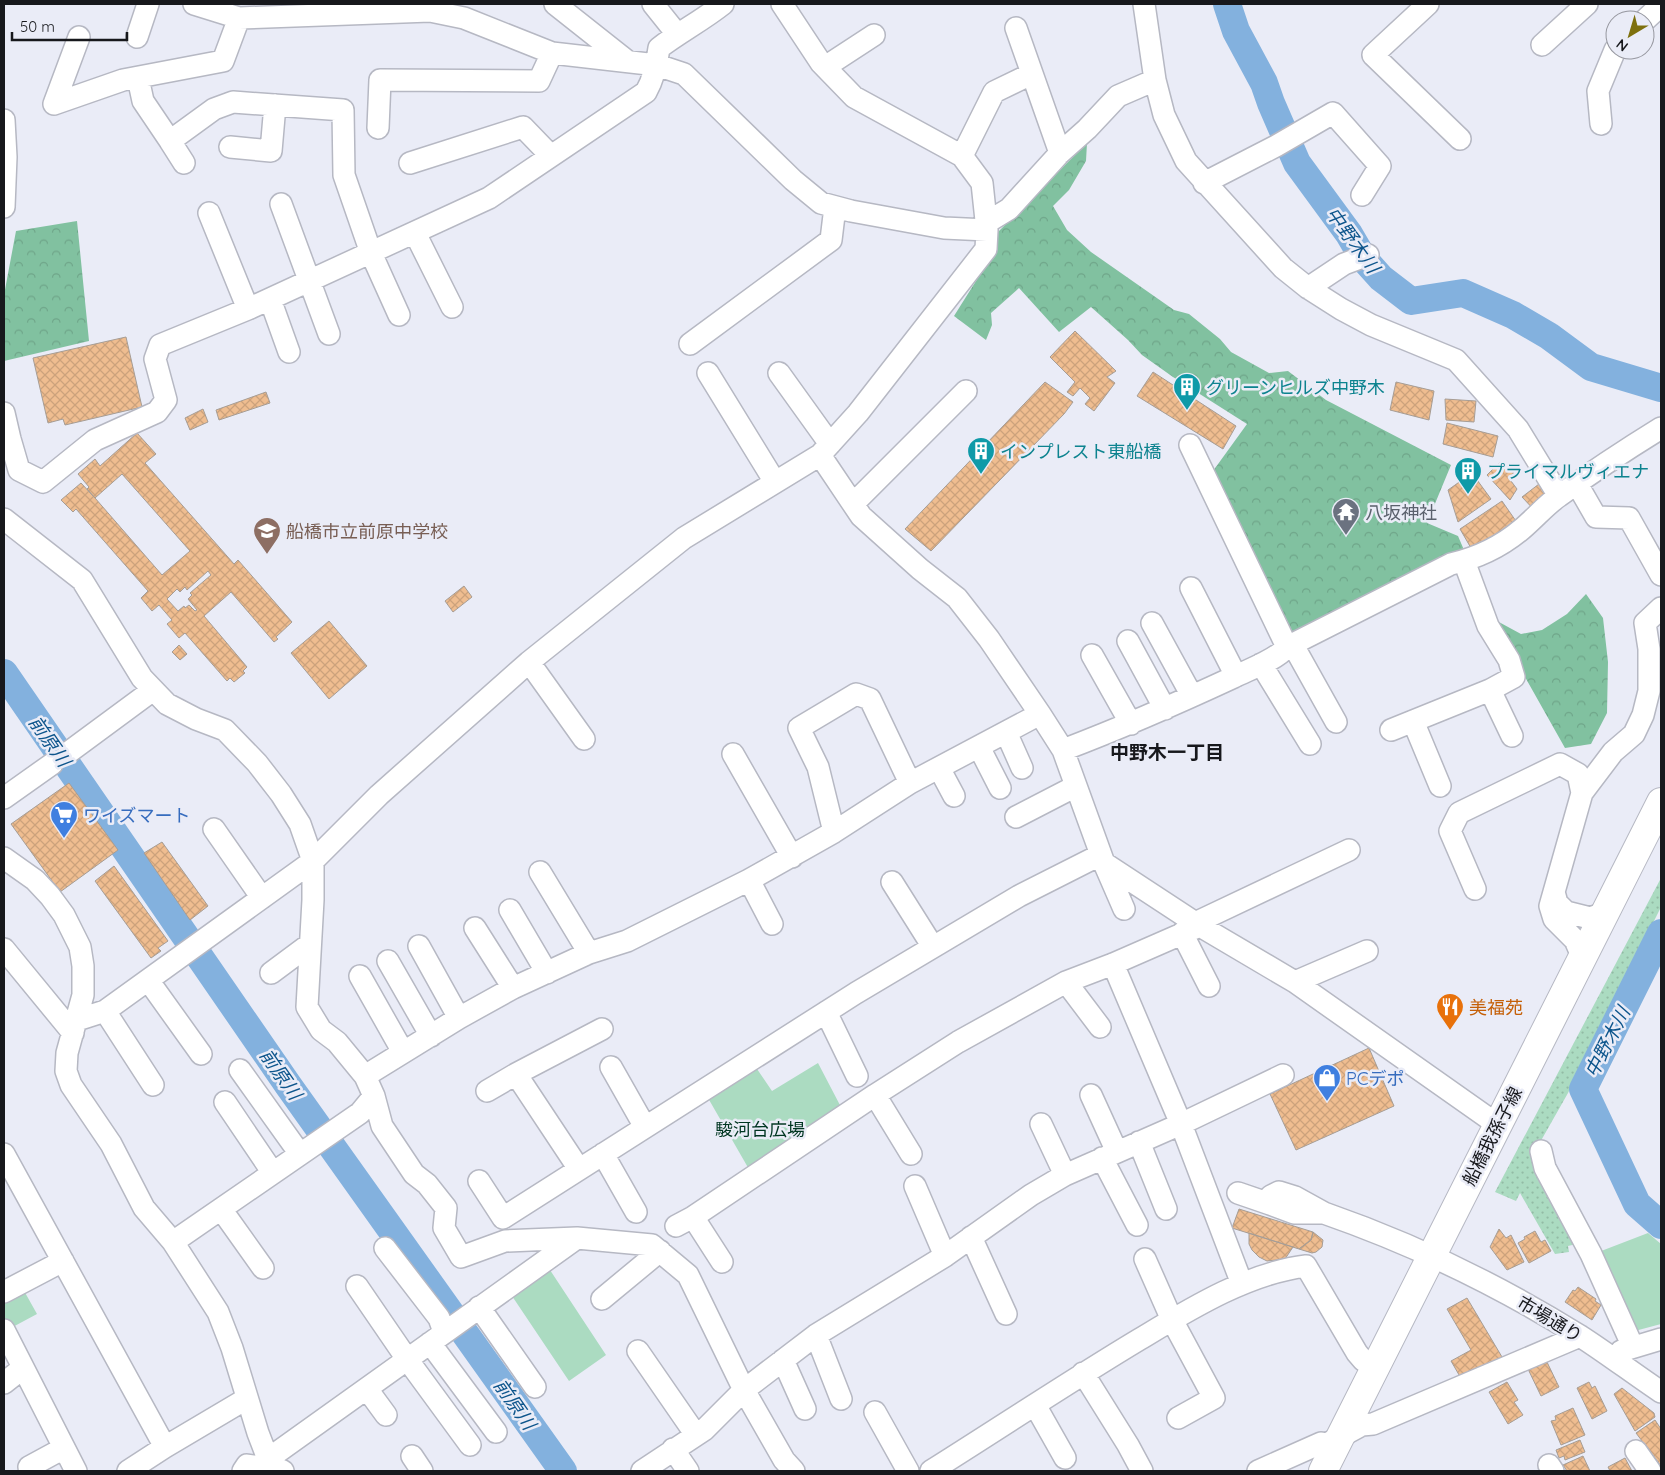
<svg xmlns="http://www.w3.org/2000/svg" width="1665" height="1475" font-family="Quicksand,'Noto Sans JP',sans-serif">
  <defs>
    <pattern id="grass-dots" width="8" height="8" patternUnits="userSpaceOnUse" patternTransform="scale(1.25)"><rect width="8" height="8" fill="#abdbc1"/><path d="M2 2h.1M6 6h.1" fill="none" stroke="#92bba5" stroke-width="1.8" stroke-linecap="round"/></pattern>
    <pattern id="forest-crowns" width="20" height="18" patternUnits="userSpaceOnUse" patternTransform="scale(1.25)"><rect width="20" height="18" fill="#81c1a0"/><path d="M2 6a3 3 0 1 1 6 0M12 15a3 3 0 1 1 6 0" fill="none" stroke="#6fa589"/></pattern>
    <pattern id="building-cross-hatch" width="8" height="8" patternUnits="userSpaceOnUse" patternTransform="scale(1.25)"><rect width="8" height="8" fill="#efbd90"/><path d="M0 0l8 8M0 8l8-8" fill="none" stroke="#cca27c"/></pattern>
  </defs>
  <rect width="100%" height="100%" fill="#eaecf7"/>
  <path fill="url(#grass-dots)" d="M1661 878V907L1568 1093 1534 1153 1581 1243 1568 1246 1569 1252 1555 1254 1520 1193 1516 1201 1495 1192Z"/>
  <path fill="url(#forest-crowns)" d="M1087 143 1086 161 1069 190 1053 206 1067 230 1091 252 1174 310 1189 314 1220 339 1231 352 1269 373 1288 371 1326 400 1451 465 1427 523 1458 536 1464 550 1292 635 1213 471 1247 424 1173 377 1142 355 1128 340 1091 307 1059 332 1019 288 991 313 992 325 986 340 954 316 986 265 992 238Z
    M77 221 89 341 4 361V295L16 231Z
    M1586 594 1603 618 1608 662 1607 713 1591 744 1565 748 1525 677 1497 621 1521 634 1542 630 1567 614Z"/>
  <path fill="#abdbc1" d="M818 1063 842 1109 750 1171 708 1098 755 1066 772 1091Z
    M1648 1233 1661 1244V1324L1631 1332 1596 1253Z
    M550 1270 606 1355 569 1381 512 1296Z
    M23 1289 37 1314 9 1329 4 1320V1300Z"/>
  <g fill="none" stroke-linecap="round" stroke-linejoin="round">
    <path stroke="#83b1de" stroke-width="28" d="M1227 4 1236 31 1264 83 1271 103 1297 163 1349 234 1363 258 1381 278 1411 301 1463 293 1513 315 1549 336 1591 367 1661 388
      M4 673 288 1085 563 1471
      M1661 933 1583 1089 1637 1204 1661 1225"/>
  </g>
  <path fill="url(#building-cross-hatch)" stroke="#a69d95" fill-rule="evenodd" d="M1075 331 1116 371 1107 377 1115 383 1094 411 1085 404 1090 398 1080 388 1073 396 1067 392 1075 382 1050 357Z
    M126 337 142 407 65 425 63 419 48 423 33 358Z
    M1153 372 1236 426 1223 449 1137 396Z
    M1045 382 1073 402 1064 414 931 551 905 529Z
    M1396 382 1434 391 1429 420 1390 410Z
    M266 392 270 403 219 420 216 410Z
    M1445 399 1476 401 1474 422 1446 420Z
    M203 409 208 422 190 430 185 418Z
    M1447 423 1498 436 1493 457 1443 444Z
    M137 433 156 454 145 463 234 564 238 560 292 622 276 637 278 639 274 642 231 592 204 616 247 667 243 671 245 673 234 682 230 678 227 681 185 633 179 638 167 624 172 620 159 605 152 611 141 598 148 591 76 509 73 512 61 500 81 483 95 498 87 489 89 487 78 474 95 459 100 466ZM122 474 190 551 162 575 95 498ZM208 571 211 575 190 593 192 595 188 599 197 610 195 611 189 605 185 608 184 606 178 611 167 599 177 589 180 592 185 587 187 590Z
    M1500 462 1514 473 1508 477 1517 489 1510 500 1487 475Z
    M1472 473 1491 499 1458 522 1448 490Z
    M1539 484 1553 499 1538 514 1522 497Z
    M1502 501 1518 524 1471 548 1460 529Z
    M464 586 472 597 453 612 445 601Z
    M329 621 367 666 329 699 291 653Z
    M179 645 187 654 180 660 172 652Z
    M69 783 118 850 60 892 11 824Z
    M162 842 208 906 190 920 144 853Z
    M114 866 168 941 158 948 161 951 151 958 95 881Z
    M1369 1048 1394 1106 1296 1150 1270 1094Z
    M1239 1209 1313 1232 1311 1240 1299 1249 1232 1228Z
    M1499 1229 1506 1238 1511 1235 1524 1262 1507 1270 1490 1247Z
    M1535 1231 1541 1242 1545 1240 1551 1251 1529 1263 1518 1243 1525 1239 1524 1237Z
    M1313 1232 1323 1240 1322 1247 1316 1252 1312 1253 1299 1249 1311 1240Z
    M1249 1233 1293 1247 1285 1259 1267 1261 1259 1257 1252 1250 1249 1244Z
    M1578 1287 1596 1299 1595 1301 1601 1305 1592 1320 1565 1302 1573 1290 1575 1291Z
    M1467 1298 1502 1357 1462 1380 1451 1361 1471 1350 1447 1309Z
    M1546 1360 1559 1387 1541 1396 1528 1369Z
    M1507 1382 1518 1400 1514 1402 1523 1415 1508 1424 1489 1392Z
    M1589 1382 1592 1388 1595 1386 1607 1411 1592 1419 1577 1388Z
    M1622 1388 1654 1413 1655 1417 1635 1431 1614 1394Z
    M1573 1408 1585 1435 1561 1445 1551 1421 1556 1420 1555 1416Z
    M1655 1420 1661 1429V1466L1636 1433Z
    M1580 1440 1585 1452 1565 1460 1564 1456 1559 1458 1556 1450Z
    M1583 1456 1590 1471H1567L1563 1465Z
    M1625 1458 1632 1471H1610L1608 1467Z"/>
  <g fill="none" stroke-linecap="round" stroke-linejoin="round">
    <defs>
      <path id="minor" d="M194 4 239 18 430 11 464 18 552 53 657 65 684 74 793 180 821 203 851 211 944 228 987 230
        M555 4 627 61
        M653 4 677 34
        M1144 4 1155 80 1164 115 1186 161 1283 268 1308 288 1341 309 1371 325 1456 360 1518 429 1559 496
        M1428 4 1373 55 1460 139
        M1645 20 1661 5
        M1016 28 1060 153
        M137 37 148 4
        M1542 45 1587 4
        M825 67 874 35
        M138 78 143 101 170 141 214 109 233 102 343 110 344 175 371 253 399 315
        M54 104 123 80 223 61 239 18
        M54 104 79 37
        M4 120 6 157 4 207
        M1601 124 1598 91 1615 50
        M378 128 380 80 539 81 552 53
        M170 141 184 163
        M230 147 271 151 275 105
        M962 156 994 92 1031 74
        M410 163 523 127 551 156
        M1204 183 1276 146 1333 113 1380 166 1362 195
        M281 204 329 334
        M209 213 248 309 489 198 646 92C654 78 657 64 659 48 680 32 703 20 723 4
        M986 223 1009 209 1060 153 1087 129 1118 96 1155 80
        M415 233 452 307
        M1308 288 1344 264 1368 255
        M270 299 289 352
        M690 344 831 240 835 207
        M708 373 775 482
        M779 373 830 444
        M4 413 10 439 19 470 43 482 95 440 157 412 166 400 155 359 160 345 248 309
        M1190 445 1287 647
        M820 455 861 516 920 569 957 598 989 639 1040 714 1063 750 1104 863 1200 926 1295 982 1498 1125
        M1577 484 1596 517 1629 518 1661 575
        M853 504 966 391
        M4 519 82 580 142 678 167 704 196 719 225 730 257 763 281 794 300 824 313 861V900L307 1007 321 1030 337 1042 365 1076 374 1096 382 1126 414 1174 427 1184 446 1208 444 1228 461 1257 505 1241 577 1238 652 1245 688 1275 744 1390 784 1460 794 1471
        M1191 588 1236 676
        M1152 623 1192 696
        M1128 641 1165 709
        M1293 645 1336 722
        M1092 655 1131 724
        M529 662 584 739
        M1261 664 1310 744
        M1490 690 1512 736
        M1413 721 1440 786
        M1391 730 1490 690 1514 677 1509 660 1488 626 1464 561
        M1006 732 1022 768
        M979 747 1000 788
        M1063 750C1121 728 1178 703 1234 677 1250 669 1276 660 1287 647L1451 564C1477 558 1502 546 1522 529 1535 518 1546 505 1559 496 1592 472 1627 449 1661 428
        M69 752 153 690
        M733 754 792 857
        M939 768 954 796
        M4 798 52 764
        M1016 817 1076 786
        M214 829 262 898
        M834 832 910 783 1040 714
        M4 858 35 880 50 896 64 915 80 947 83 966V995L67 1053 66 1071 71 1085 111 1144 144 1208 173 1242 218 1312 232 1348 258 1433 268 1459 274 1467 283 1471
        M1104 863 1124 909
        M540 872 589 953
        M749 880 772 924
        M892 882 933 947
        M1475 889 1450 831 1459 813 1560 764 1578 774 1582 793
        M1554 892 1557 903 1566 912 1590 918 1605 913
        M510 910 547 973
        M1195 923 1349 850
        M475 928 513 988
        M1182 933 1209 986
        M419 946 459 1018
        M4 949 73 1033
        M1582 956 1575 940 1554 919 1550 906 1582 793 1613 752 1634 734 1643 715 1649 691V649L1645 623 1661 608
        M388 961 431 1036
        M1113 964 1181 1124 1242 1284
        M271 973 310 944
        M360 976 403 1052
        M148 980 201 1054
        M1066 982 1100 1027
        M1295 982 1367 951
        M105 1011 153 1085
        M826 1012 857 1076
        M77 1020 105 1011 313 861 379 795 529 662 684 538 820 455 858 413 986 249 987 230 982 183 962 156 854 97 821 63 782 4
        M611 1067 645 1127
        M240 1070 300 1154
        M365 1076 459 1018 513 988 589 953 627 941 749 880 834 832 818 767 799 728 856 694 870 699 910 783
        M487 1091 516 1074
        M875 1095 911 1154
        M1091 1095 1117 1152
        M225 1102 273 1173
        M1041 1124 1065 1175
        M1139 1142 1166 1209
        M1541 1151 1545 1168 1591 1254 1633 1347
        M4 1154 165 1447
        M603 1154 636 1212
        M1102 1158 1137 1225
        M579 1169 516 1074 602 1029
        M479 1181 503 1218 856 993 1019 896 1100 855
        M915 1186 945 1256
        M1279 1192 1295 1197 1324 1213H1294L1270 1204 1271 1196Z
        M1238 1193 1270 1204
        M221 1209 263 1268
        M1324 1213C1413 1244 1500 1286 1580 1336 1608 1354 1634 1374 1661 1392
        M693 1217 722 1262
        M676 1226 693 1217 875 1095 958 1042 1066 982 1113 964 1200 926
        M971 1237 1006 1314
        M173 1242 360 1113 374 1096
        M385 1248 439 1318 444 1332
        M1145 1259 1172 1320 1214 1398 1178 1418
        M357 1286 407 1359 470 1445
        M4 1292 63 1261
        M602 1299 660 1251
        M479 1307 535 1387
        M4 1330 76 1471
        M816 1335 841 1399
        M430 1343 496 1432
        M638 1351 696 1435
        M1621 1351 1661 1339
        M783 1360 805 1409
        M1083 1373 1128 1445 1142 1471
        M4 1383 23 1368
        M367 1389 386 1415
        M1035 1405 1065 1458
        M875 1412 908 1471
        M673 1449 688 1471
        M1636 1451 1650 1471
        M412 1456 422 1471
        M268 1459 577 1238
        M1549 1465 1553 1471
        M29 1467 64 1448
        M128 1471 165 1447 246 1399
        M243 1471 247 1465 266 1468 274 1467
        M642 1471 704 1430 744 1390 816 1335 945 1256 1031 1195 1065 1175 1181 1124 1283 1075
        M931 1471C1001 1427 1070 1381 1140 1339 1190 1309 1248 1273 1306 1266L1357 1353 1363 1360 1375 1368
        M1258 1471 1321 1443 1325 1445 1362 1425 1373 1424 1580 1336"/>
      <path id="major" d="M1323 1471 1661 802"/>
    </defs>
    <use href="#minor" stroke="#b6b8c3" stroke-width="24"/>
    <use href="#major" stroke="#b6b8c3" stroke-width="30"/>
    <use href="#minor" stroke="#fff" stroke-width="21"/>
    <use href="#major" stroke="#fff" stroke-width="28"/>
  </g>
  <defs>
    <symbol id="building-pin" viewBox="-11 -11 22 30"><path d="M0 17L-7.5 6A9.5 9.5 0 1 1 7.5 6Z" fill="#0f9aa8" stroke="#eaecf7"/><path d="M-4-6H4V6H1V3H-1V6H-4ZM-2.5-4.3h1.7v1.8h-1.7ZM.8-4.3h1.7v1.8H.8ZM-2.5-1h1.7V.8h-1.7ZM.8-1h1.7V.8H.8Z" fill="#fff"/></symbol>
    <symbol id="temple-pin" viewBox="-11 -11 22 30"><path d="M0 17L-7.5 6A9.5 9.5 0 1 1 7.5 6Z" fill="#6b7280" stroke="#eaecf7"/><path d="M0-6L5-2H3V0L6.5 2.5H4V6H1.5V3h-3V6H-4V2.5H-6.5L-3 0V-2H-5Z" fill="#fff"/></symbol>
    <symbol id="school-pin" viewBox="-11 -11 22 30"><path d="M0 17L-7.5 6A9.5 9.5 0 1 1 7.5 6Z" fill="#8d6e63" stroke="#eaecf7"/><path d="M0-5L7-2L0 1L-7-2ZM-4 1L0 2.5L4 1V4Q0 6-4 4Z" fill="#fff"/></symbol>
    <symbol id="supermarket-pin" viewBox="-11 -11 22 30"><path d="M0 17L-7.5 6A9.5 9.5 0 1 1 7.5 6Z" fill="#3f7fe0" stroke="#eaecf7"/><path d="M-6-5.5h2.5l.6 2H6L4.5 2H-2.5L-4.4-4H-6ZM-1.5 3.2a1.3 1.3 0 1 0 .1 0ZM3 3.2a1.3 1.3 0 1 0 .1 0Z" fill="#fff"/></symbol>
    <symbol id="restaurant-pin" viewBox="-11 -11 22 30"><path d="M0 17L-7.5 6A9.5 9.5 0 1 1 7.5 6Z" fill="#e8710a" stroke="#eaecf7"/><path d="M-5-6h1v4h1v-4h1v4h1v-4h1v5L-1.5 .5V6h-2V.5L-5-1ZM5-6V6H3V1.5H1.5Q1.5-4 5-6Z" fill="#fff"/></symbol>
    <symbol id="shop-pin" viewBox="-11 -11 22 30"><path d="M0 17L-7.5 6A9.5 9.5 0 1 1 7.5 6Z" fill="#3f7fe0" stroke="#eaecf7"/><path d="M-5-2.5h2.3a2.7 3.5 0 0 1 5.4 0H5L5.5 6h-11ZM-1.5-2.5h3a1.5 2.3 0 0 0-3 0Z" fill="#fff"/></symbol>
  </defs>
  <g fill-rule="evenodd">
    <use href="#building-pin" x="1171" y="371" width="32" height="43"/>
    <use href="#building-pin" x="965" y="435" width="32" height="43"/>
    <use href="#building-pin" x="1452" y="455" width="32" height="43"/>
    <use href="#temple-pin" x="1330" y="496" width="32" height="43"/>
    <use href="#school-pin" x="251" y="515" width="32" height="43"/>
    <use href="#supermarket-pin" x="48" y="799" width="32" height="43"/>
    <use href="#restaurant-pin" x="1434" y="991" width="32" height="43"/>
    <use href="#shop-pin" x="1311" y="1062" width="32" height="43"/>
  </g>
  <g text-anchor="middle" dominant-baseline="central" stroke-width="5" stroke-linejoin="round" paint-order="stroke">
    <g font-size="18" fill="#0d838f" stroke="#eaecf7" text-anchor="start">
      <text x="1206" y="387">グリーンヒルズ中野木</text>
      <text x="1000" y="451">インプレスト東船橋</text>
      <text x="1487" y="471">プライマルヴィエナ</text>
    </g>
    <g font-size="18" fill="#5b616d" stroke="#eaecf7" text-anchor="start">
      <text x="1365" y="512">八坂神社</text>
    </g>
    <g font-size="18" fill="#785e54" stroke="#eaecf7" text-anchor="start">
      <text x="286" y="531">船橋市立前原中学校</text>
    </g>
    <g font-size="18" fill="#366cbe" stroke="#eaecf7" text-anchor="start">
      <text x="83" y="815">ワイズマート</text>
      <text x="1346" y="1078">PCデポ</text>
    </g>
    <g font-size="18" fill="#c56008" stroke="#eaecf7" text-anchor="start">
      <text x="1469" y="1007">美福苑</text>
    </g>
    <g font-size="18" fill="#003621" stroke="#eaecf7">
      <text x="760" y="1129">駿河台広場</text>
    </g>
    <g font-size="18" fill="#17181c" stroke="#eaecf7">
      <text transform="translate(1492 1136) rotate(-63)">船橋我孫子線</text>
      <text transform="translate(1550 1319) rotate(31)">市場通り</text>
    </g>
    <g font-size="19" font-style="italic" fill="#0d558c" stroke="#eaecf7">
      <text transform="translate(1353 240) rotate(54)">中野木川</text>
      <text transform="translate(50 741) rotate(55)">前原川</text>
      <text transform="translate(1607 1042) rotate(-63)">中野木川</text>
      <text transform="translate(281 1074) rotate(55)">前原川</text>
      <text transform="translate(515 1404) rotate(55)">前原川</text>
    </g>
    <g font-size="19" font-weight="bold" fill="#17181c" stroke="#eaecf7">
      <text x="1167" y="752">中野木一丁目</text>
    </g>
  </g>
  <rect width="1665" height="1475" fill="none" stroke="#17181c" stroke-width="10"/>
  <g transform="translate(1630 35) rotate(218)"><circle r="24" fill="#eaecf7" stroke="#96979f"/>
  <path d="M0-4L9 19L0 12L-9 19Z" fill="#7e700e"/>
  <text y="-8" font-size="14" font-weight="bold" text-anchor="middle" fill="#17181c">N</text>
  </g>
  <path d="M12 32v8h115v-8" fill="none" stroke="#17181c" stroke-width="2.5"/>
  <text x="20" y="32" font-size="15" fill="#17181c" stroke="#eaecf7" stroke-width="4" paint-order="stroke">50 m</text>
</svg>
